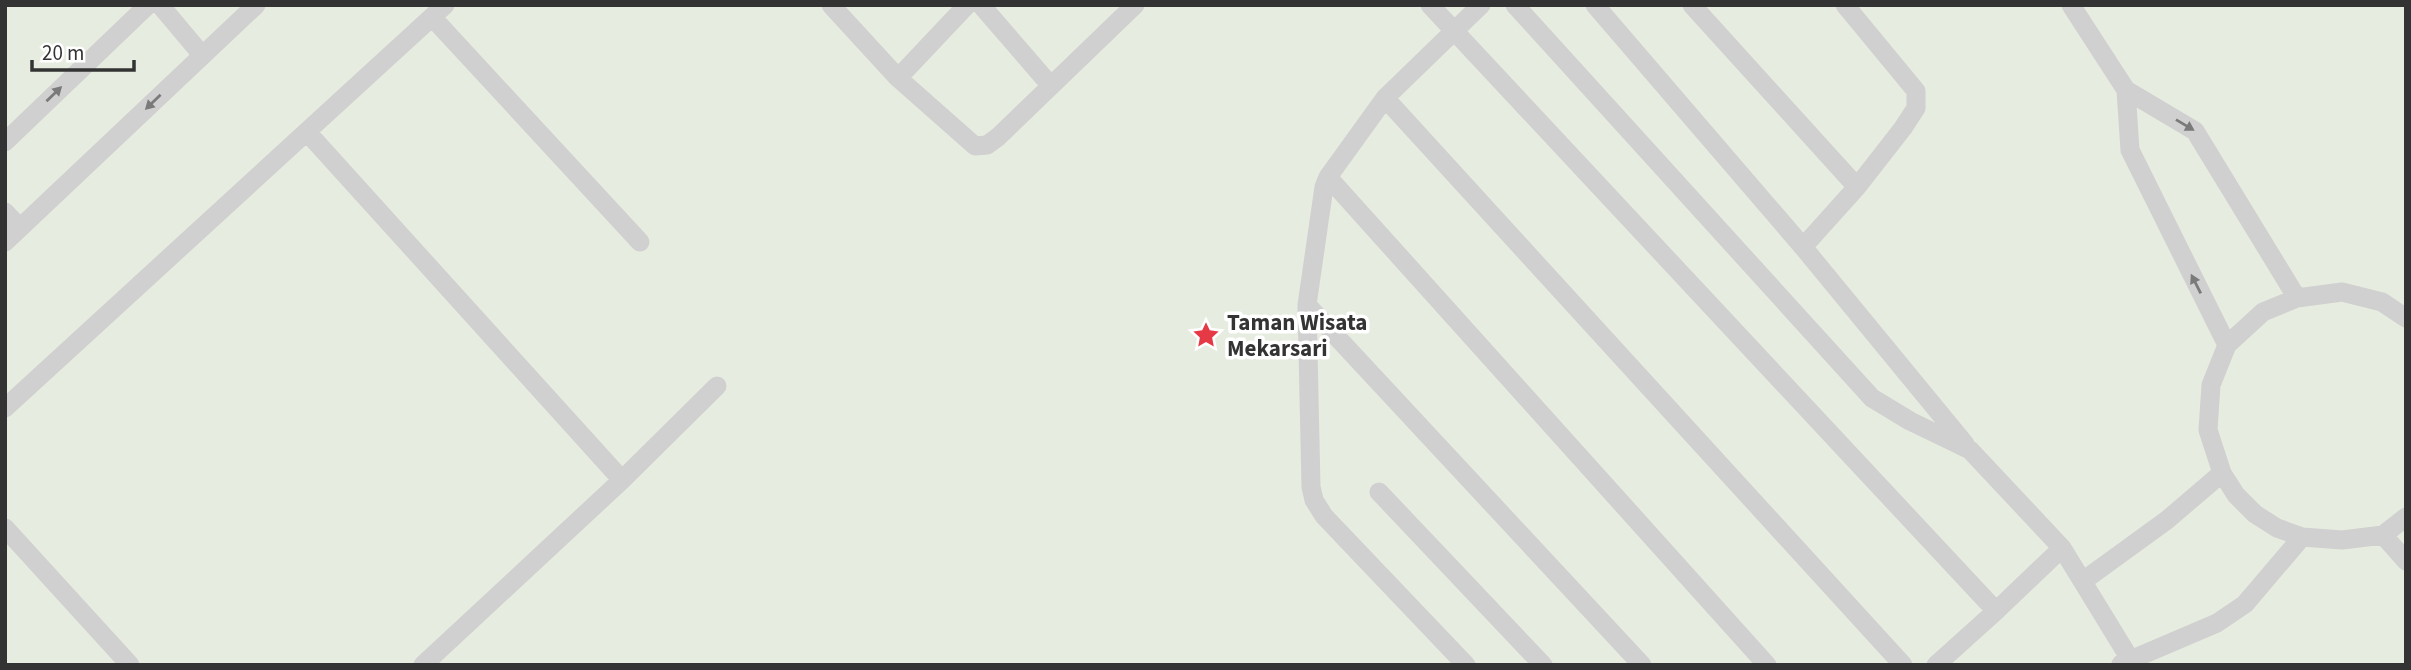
<svg xmlns="http://www.w3.org/2000/svg" width="2411" height="670" font-family="'Source Sans 3',sans-serif">
  <rect width="100%" height="100%" fill="#fff"/>
  <path fill="#e6ecdf" d="M5 5H2406V665H5Z"/>
  <g fill="none" stroke-linecap="round" stroke-linejoin="round">
    <path stroke="#d0d0d0" stroke-width="19" d="M160 5 202 55
      M831 5 898 78 975 146 987 145 998 137 1135 5
      M981 5 1051 86
      M1430 5 1996 611 2062 548
      M1515 5 1872 398 1910 421 1970 450 2062 548 2130 659
      M1595 5 1803 247 1965 444
      M1692 5 1857 187
      M2071 5 2126 90 2195 131 2297 298
      M432 17 640 242
      M898 78 967 5
      M2126 90 2130 150 2227 345
      M1385 98 1903 665
      M307 132 622 480
      M5 142 148 5
      M1328 177 1767 665
      M5 212 20 228
      M5 242 256 5
      M1803 247 1857 187 1903 128 1916 108V91L1845 5
      M1307 305 1642 665
      M2406 318 2382 302 2342 292 2297 298 2263 312 2227 345 2211 385 2208 430 2222 473 2236 495 2255 514 2277 528 2302 537 2342 540 2383 535 2406 517
      M5 408 445 5
      M1379 492 1543 665
      M5 528 130 665
      M2383 535 2406 561
      M2083 581 2167 520 2222 473
      M2121 664 2217 623 2245 604 2302 537
      M423 665 622 480 717 386
      M1466 665 1324 516 1314 500 1311 487 1307 305 1324 187 1328 177 1385 98 1481 5
      M1936 665 1996 611"/>
  </g>
  <defs><path id="oneway-solid" d="M-6-.8H1V-3.2L6.5 0L1 3.2V.8H-6Z" transform="scale(1.75)"/></defs>
  <g fill="#7a7a7a">
    <use href="#oneway-solid" transform="translate(54 94) rotate(-44)"/>
    <use href="#oneway-solid" transform="translate(153 102) rotate(136)"/>
    <use href="#oneway-solid" transform="translate(2185 125) rotate(31)"/>
    <use href="#oneway-solid" transform="translate(2196 284) rotate(-117)"/>
  </g>
  <defs>
    <symbol id="sight-bare" viewBox="-9 -9 18 18"><path d="M0-6L1.8-2.2L6-1.7L2.9 1.2L3.7 5.4L0 3.3L-3.7 5.4L-2.9 1.2L-6-1.7L-1.8-2.2Z" fill="#e63946" stroke="#fff" stroke-width="2.5" paint-order="stroke"/></symbol>
  </defs>
  <g fill-rule="evenodd">
    <use href="#sight-bare" x="1187" y="316" width="38" height="38"/>
  </g>
  <g text-anchor="middle" dominant-baseline="central" stroke-width="7" stroke-linejoin="round" paint-order="stroke">
    <g font-size="23" font-weight="bold" fill="#333" stroke="#fff" text-anchor="start">
      <text x="1227" y="322">Taman Wisata<tspan x="1227" dy="26">Mekarsari</tspan></text>
    </g>
  </g>
  <rect width="2411" height="670" fill="none" stroke="#333333" stroke-width="14"/>
  <path d="M32 60v10h102v-10" fill="none" stroke="#333333" stroke-width="3.5"/>
  <text x="42" y="60" font-size="21" fill="#333333" stroke="#ffffff" stroke-width="5" paint-order="stroke">20 m</text>
</svg>
